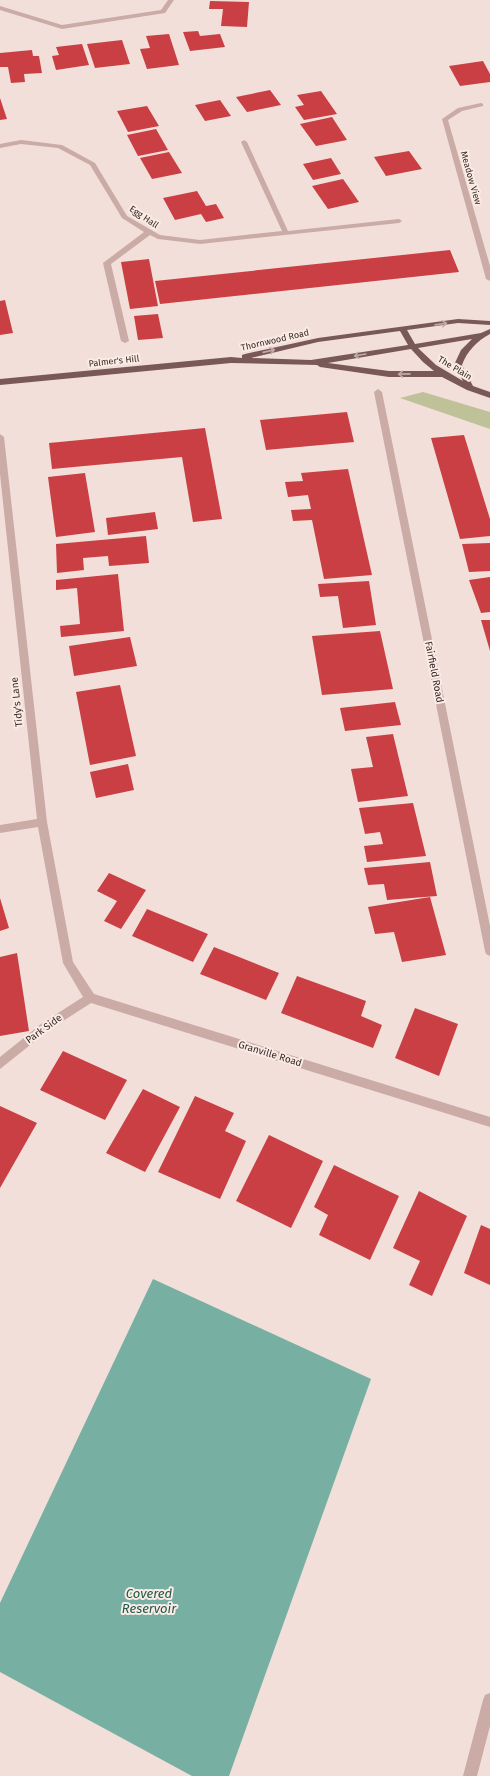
<svg xmlns="http://www.w3.org/2000/svg" width="490" height="1776" font-family="'Fira Sans',sans-serif">
  <rect width="100%" height="100%" fill="#f2dfd9"/>
  <path fill="#bfc199" d="M423 392 490 412V429L400 398Z"/>
  <path fill="#77b0a2" d="M153 1279 371 1379 229 1776H192L0 1672V1603Z"/>
  <path fill="#c93f44" d="M210 1 249 2 247 27 221 26 223 9H209Z
    M198 31 200 36 220 34 225 47 190 51 183 32Z
    M169 34 179 65 147 69 140 49 150 48 146 36Z
    M122 40 130 64 95 68 87 44Z
    M82 44 89 65 56 70 52 56 59 55 56 47Z
    M32 50 33 56H39L42 73 24 74 25 82 11 83 8 67H0V53Z
    M483 61 490 74V82L460 86 449 66Z
    M270 90 281 105 247 112 236 97Z
    M321 91 337 114 304 120 295 107 304 105 297 95Z
    M0 98 7 119 0 120Z
    M220 100 231 116 205 121 195 105Z
    M147 106 159 126 128 132 117 111Z
    M332 117 347 140 316 146 300 124Z
    M156 129 168 150 138 156 127 135Z
    M409 151 422 169 386 176 374 157Z
    M169 152 182 173 152 179 140 158Z
    M331 158 341 174 313 180 303 164Z
    M343 179 359 202 328 209 312 186Z
    M197 191 206 206 216 204 224 218 206 222 201 214 175 220 163 198Z
    M450 250 459 272 160 304 155 281Z
    M149 259 158 306 130 309 121 262Z
    M5 300 13 333 0 335V301Z
    M158 314 163 338 138 340 134 316Z
    M347 412 354 442 266 450 260 420Z
    M205 428 222 519 193 522 182 457 52 469 49 443Z
    M464 435 490 519V536L460 539 431 438Z
    M348 469 372 575 324 579 312 520 293 521 291 510 311 509 308 495 288 497 285 482 303 481 301 473Z
    M85 473 95 532 56 537 48 477Z
    M155 512 158 529 108 535 106 518Z
    M146 536 149 563 109 566 108 556 83 558 84 570 57 573 56 544Z
    M490 543V571L469 572 462 544Z
    M118 574 124 631 61 637 60 626 80 624 77 588 56 590V580Z
    M490 577V612L481 613 469 580Z
    M369 581 376 625 343 628 338 596 320 597 318 584Z
    M481 620H490V651Z
    M380 631 393 689 322 695 312 636Z
    M130 637 137 666 74 676 69 646Z
    M120 685 136 756 90 765 76 692Z
    M395 702 401 725 345 731 340 708Z
    M393 734 408 796 358 802 351 769 373 767 366 737Z
    M128 764 134 790 96 798 90 772Z
    M413 803 426 856 367 862 364 846 383 844 380 832 365 834 359 808Z
    M430 862 437 896 387 900 384 884 368 885 364 868Z
    M109 873 146 890 121 929 104 921 117 901 97 891Z
    M430 897 446 955 402 962 394 932 375 934 368 907Z
    M0 898 9 928 0 931Z
    M147 909 208 934 193 962 132 936Z
    M214 947 279 973 266 1000 200 974Z
    M17 953 29 1031 0 1036V957Z
    M297 976 366 1001 361 1016 382 1025 373 1048 281 1013Z
    M415 1008 458 1024 439 1076 395 1058Z
    M63 1051 127 1080 105 1120 40 1090Z
    M143 1089 180 1107 145 1172 106 1153Z
    M195 1096 234 1113 225 1131 246 1141 220 1199 158 1172Z
    M0 1106 37 1123 0 1188Z
    M269 1135 323 1161 291 1228 236 1201Z
    M334 1165 399 1196 370 1260 319 1235 328 1215 314 1207Z
    M419 1191 467 1216 432 1296 409 1285 420 1261 393 1248Z
    M481 1225 490 1229V1285L464 1273Z"/>
  <g fill="none" stroke-linecap="round" stroke-linejoin="round">
    <path fill="#caaba5" fill-rule="evenodd" d="M168 0H174L165 13 62 29 0 10V6L62 25 161 10Z
      M481 103 483 104V106L462 111 448 120 490 266V281L486 279 442 119 458 108Z
      M21 140 62 145 95 163 127 216 160 235 200 240 282 231 241 142 244 140 247 142 288 231 399 219 402 221 399 223 200 244 158 239 150 235 111 264 129 341 125 343 121 341 103 263 144 232 122 218 90 165 58 148 21 144 0 148V144Z
      M378 389 382 392 490 926V956L486 954 485 951 374 392Z
      M0 434 4 437 47 822 73 962 94 994 490 1117V1127L91 1003 49 1030 0 1069V1057L41 1024 83 997 63 963 38 827 0 833V825L37 819 0 474Z
      M490 1693V1726L477 1776H463L483 1700 485 1695Z"/>
    <path fill="#785957" fill-rule="evenodd" d="M458 319 490 321V325L458 323 407 330 415 344 481 333 490 329V334C477 341 467 351 462 365L473 386 490 392V398L467 390 442 377H389L320 367 317 365 231 363 0 385V379L231 357 242 358V355L245 354 318 338ZM400 331 408 345 311 360 251 358 318 342ZM472 339 461 350 454 365 463 381 436 365 418 348ZM411 349 423 362 434 371H389L328 363Z"/>
  </g>
  <defs><path id="oneway-shaft" d="M-6 0H5M1.5-3L5.5 0L1.5 3" fill="none" stroke-width="1.6" stroke-linecap="round" stroke-linejoin="round"/></defs>
  <g stroke="#c0a9a5">
    <use href="#oneway-shaft" transform="translate(441 324) rotate(-8)"/>
    <use href="#oneway-shaft" transform="translate(269 351) rotate(-13)"/>
    <use href="#oneway-shaft" transform="translate(360 355) rotate(170)"/>
    <use href="#oneway-shaft" transform="translate(404 374) rotate(179)"/>
  </g>
  <g text-anchor="middle" dominant-baseline="central" stroke-width="4" stroke-linejoin="round" paint-order="stroke">
    <g font-size="9" fill="#362726" stroke="#faebe5">
      <text transform="translate(471 178) rotate(74)">Meadow View</text>
      <text transform="translate(144 217) rotate(34)">Egg Hall</text>
      <text transform="translate(275 340) rotate(-13)">Thornwood Road</text>
      <text transform="translate(114 361) rotate(-6)">Palmer's Hill</text>
      <text transform="translate(455 368) rotate(31)">The Plain</text>
    </g>
    <g font-size="10" fill="#362726" stroke="#faebe5">
      <text transform="translate(434 672) rotate(79)">Fairfield Road</text>
      <text transform="translate(17 702) rotate(-96)">Tidy's Lane</text>
      <text transform="translate(44 1029) rotate(-36)">Park Side</text>
      <text transform="translate(270 1054) rotate(17)">Granville Road</text>
    </g>
    <g font-size="13" font-style="italic" fill="#1b584b" stroke="#faebe5">
      <text x="149" y="1593">Covered<tspan x="149" dy="15">Reservoir</tspan></text>
    </g>
  </g>
</svg>
